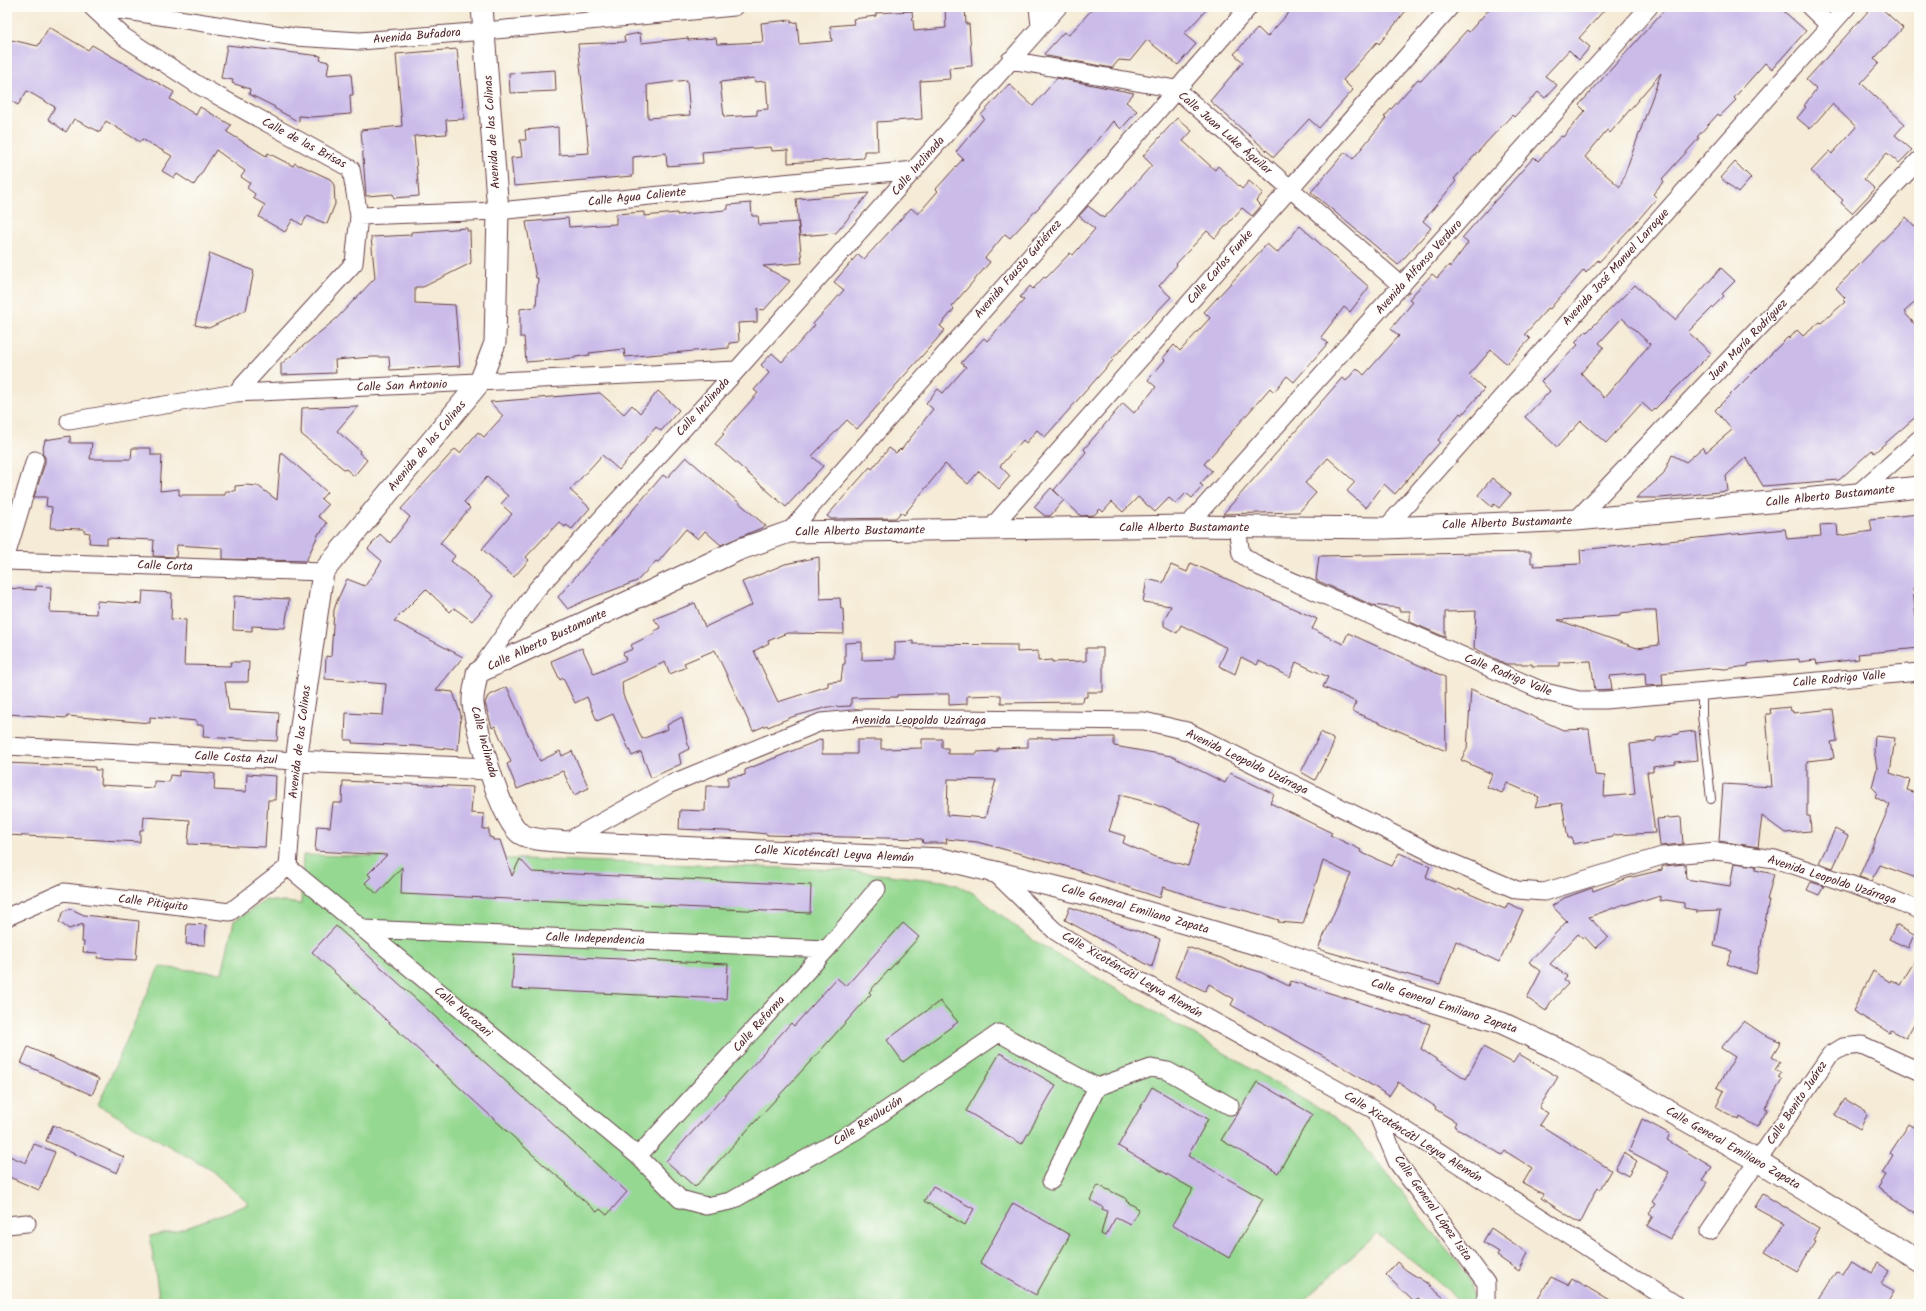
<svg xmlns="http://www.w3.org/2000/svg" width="1926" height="1311" font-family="Kalam,sans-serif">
  <rect width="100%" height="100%" fill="#fdfcf7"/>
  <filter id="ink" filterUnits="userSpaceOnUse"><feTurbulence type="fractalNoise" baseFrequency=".025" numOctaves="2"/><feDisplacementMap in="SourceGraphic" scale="8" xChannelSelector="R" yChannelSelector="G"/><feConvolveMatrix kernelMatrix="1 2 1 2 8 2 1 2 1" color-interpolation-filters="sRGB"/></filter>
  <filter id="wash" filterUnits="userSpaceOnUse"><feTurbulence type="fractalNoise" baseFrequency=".012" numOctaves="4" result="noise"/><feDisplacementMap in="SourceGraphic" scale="16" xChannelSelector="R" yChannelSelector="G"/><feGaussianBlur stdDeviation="0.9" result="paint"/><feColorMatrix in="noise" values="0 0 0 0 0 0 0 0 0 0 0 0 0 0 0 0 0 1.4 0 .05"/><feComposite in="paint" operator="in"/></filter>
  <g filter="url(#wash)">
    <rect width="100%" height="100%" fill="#f5ebd6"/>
    <path fill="#95d891" stroke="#707c5e" d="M303 855 520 859 842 870 943 881 957 885 973 893 1033 940 1333 1117 1349 1129 1372 1155 1469 1277 1474 1304H1465L1377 1233 1300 1304H160L150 1236 178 1230 249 1204 212 1171 98 1105 159 967 222 973 234 921 266 900 301 904Z"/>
    <g id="blocks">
      <path fill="#cabbe9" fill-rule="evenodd" d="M965 7 966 24H969L972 66 949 68 950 79 920 81 922 119 877 122 878 151H864V158L788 163V150L772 151 771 147 702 152 703 163 667 166 666 153 633 157V176L514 186 511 158 522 157 520 140H526L525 130 558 127 559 155 589 153 578 44 625 42 624 36 640 33 641 43 688 38V40L716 38 717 44 763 42 761 23 791 20V23L797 22 799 44 832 41 830 26 854 24 853 19 876 16V13L912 11 914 31 946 28 945 8ZM754 78 755 82 766 81 768 109 757 110V115L724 117 720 82ZM687 80 690 115 648 118 647 85Z
        M1094 7H1209L1184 34 1196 44 1178 65 1147 40 1130 61 1119 60 1112 68 1047 56 1044 54 1064 32 1068 35 1070 34Z
        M1294 7H1409L1379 44 1377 42 1343 80 1353 90 1319 128 1309 119 1274 157 1210 101 1243 62 1234 54 1258 28 1267 37Z
        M1491 7H1607L1579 38 1590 47 1579 60 1569 50 1545 76 1557 85 1545 98 1538 92 1514 117 1512 115 1484 145 1454 179 1456 181 1423 221 1431 228 1398 265 1311 192 1345 152 1353 159 1386 118 1384 117 1418 79 1421 81 1467 30 1469 32Z
        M1667 7H1779L1806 31 1772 69 1765 63 1734 98 1736 100 1720 116 1718 114 1697 137 1699 138 1662 179 1664 181 1653 194 1657 198 1639 219 1599 262 1598 260 1586 273 1584 270 1554 304 1550 309 1548 308 1525 334 1530 339 1507 364 1491 350 1469 375 1484 389 1462 415 1460 413 1438 440 1440 442 1395 494 1384 484 1366 508 1347 491 1355 482 1328 458 1305 483 1316 493 1299 512 1223 514 1342 378 1346 381 1357 368 1364 375 1399 336 1391 329 1413 302 1409 299 1432 274 1437 278 1449 265 1450 267 1468 243 1462 238 1534 157 1538 161 1561 136 1563 137 1585 111 1579 105ZM1661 73 1620 187 1585 157 1607 130 1610 133Z
        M1872 7H1880L1903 28 1874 59 1879 63 1861 83 1905 124 1895 135 1912 150 1899 163 1887 153 1864 179 1875 189 1852 213 1841 203 1843 200 1811 171 1830 151 1832 154 1856 127 1832 104 1810 129 1797 118 1806 107 1804 106 1816 89 1806 80Z
        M49 27 88 50 92 45 174 92 170 99 196 115 200 107 231 125 227 132 266 156 268 153 293 166 295 163 300 166V165L330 179 334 185 335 204 327 224 307 216 302 225 293 219 285 232 259 217 265 205 253 198 255 194 247 188 250 183 241 177 245 171 216 150 194 185 177 174 174 178 162 171 172 156 142 139 140 142 106 121 100 132 74 119 66 132 48 119 55 107 27 91 18 105 7 99V39L38 46Z
        M227 45 321 56 320 60 329 62 327 75 351 73 353 95H350L351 114 312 117 299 116V122L274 108 275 107 249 94 250 89 232 83 233 80 221 78Z
        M457 49 464 119 446 120 447 134 414 136 419 196 394 198 393 194 366 196 361 130 402 126 396 54Z
        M555 70 556 91 510 93 509 73Z
        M1057 78 1134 93 1126 102 1137 111 1121 129 1113 121 1099 139 1040 206 1010 238 1005 234 985 258 990 262 952 306 954 309 940 326 945 330 857 429 847 420 812 456 823 466 786 507 715 444 724 434 722 433 758 393 754 390 769 373 761 365 772 353 782 362 815 325 813 324 844 290 834 282 858 254 864 259 911 208 918 214 938 191 936 189 963 159 956 152 984 118 981 115 1009 84 1033 106Z
        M1177 118 1192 131 1183 141 1215 170 1218 166 1242 189 1249 181 1263 193 1256 201 1261 206 1252 216 1242 208 1215 238 1207 231 1176 264 1177 265 1159 286 1171 297 1112 359 1113 360 1045 437 1037 430 1026 443 1023 440 1000 466 1010 476 999 489 979 471 968 484 945 464 904 515 901 512 896 518 831 519 827 516 870 467 872 469 889 448 896 453 900 449 901 450 933 409 926 403 938 389 943 393 966 367 961 363 984 338 987 341 1024 300 1020 297 1030 286 1033 289 1044 277 1046 278 1070 253 1073 255 1095 229 1079 216 1088 206 1104 218 1152 165 1143 156Z
        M1735 162 1751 178 1738 193 1721 178Z
        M869 193 836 233 800 236 796 199Z
        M751 203 752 216H758L759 225 798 222 802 263 763 266 790 281 764 310 757 309V322L738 323 739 342 729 343V348L625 357 624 349 589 353 590 355 575 357V358L526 362 524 337H520V309L536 307 538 278H536L526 222 568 218 569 227 616 224V214L644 212V216L677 213V215L725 210 728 209V205Z
        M1906 217 1919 231V299L1904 312 1919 329V414L1874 453 1872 450 1839 480 1763 486 1746 457 1726 476 1728 491 1661 498H1636L1663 475 1672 455 1686 462 1703 447 1706 452 1732 430 1715 410 1788 337 1789 339 1797 330 1803 336 1820 322 1821 323 1845 302 1843 300 1845 298 1836 288Z
        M1300 226 1369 287 1350 312 1344 307 1321 337 1328 343 1294 382 1287 376 1274 392 1270 388 1204 464 1212 471 1200 484 1203 486 1192 498 1186 493 1176 504 1169 498 1155 512 1138 497 1123 512 1112 502 1103 512 1100 509 1094 515 1081 516 1064 500 1050 516H1045L1034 507 1051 488 1062 498 1054 490 1086 452 1084 449 1123 403 1134 413 1156 387 1148 380 1165 360 1163 358 1174 345 1180 351 1210 318 1204 312 1267 244 1277 253Z
        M467 228V231H470L471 263 423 287H415V303L455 305 460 366 390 370 389 357H372L335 360 336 373 281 375V364L336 319 375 278 371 237 411 235V232Z
        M210 253 254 271 246 310 209 328 195 325Z
        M1721 268 1735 281 1722 294 1724 296 1688 332 1711 353 1652 412 1642 403 1606 443 1581 421 1557 447 1525 417 1550 391 1541 381 1578 345 1575 342 1586 331 1587 332 1635 285 1675 320ZM1622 318 1650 344 1604 398 1581 373 1604 347 1599 343Z
        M658 391 679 410 661 431 656 427 619 470 602 455 595 463 570 490 590 508 572 529 566 525 565 527 559 522 526 557 529 560 514 577 482 549 512 514 501 504 508 496 487 477 464 502 470 508 440 543 455 556 451 561 494 596 472 621 454 608 450 612 426 589 394 621 463 657 436 690 453 692 461 715 458 750 415 746 352 743V740H345L346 713 383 715 386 684 325 679 326 656 331 657 334 610 337 601 347 579 365 586 382 561 368 549 380 534 390 543 410 517 401 509 455 449 460 453 478 432 484 437 503 416 490 402 600 393 624 414 632 405 640 413Z
        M358 406 337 431 360 451 359 453 367 460 354 476 346 469 345 470 301 434 302 408Z
        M70 436V443H92L90 459H131L132 448H151V455H162L160 491 179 489V495H225V491H235V486L246 485 258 486 277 500 281 452 327 492 321 499 328 505 318 516 327 523 322 531 319 533 306 561 223 559V548L177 545 176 557 153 556 154 540 107 538V544L89 543 90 533 84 532V529L50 528 52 507 46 506 47 497H34L45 463V457L42 453 45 440Z
        M686 457 766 526 721 545 705 531 698 539 686 529 658 562 656 561 637 581 584 601 568 609 558 597 663 475 667 478Z
        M1492 478 1511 494 1499 508 1494 504 1492 507 1478 495Z
        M1919 514V587L1913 588 1916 619 1919 618V648L1858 654 1859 659 1817 664 1816 660 1799 662V659L1752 663 1748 664V666L1725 669 1714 668 1662 673 1663 685 1646 686 1645 673 1610 676 1612 689 1595 690 1591 661 1559 662V666H1532V664H1506L1474 648 1476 611 1445 612V637L1410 622V611H1399V608L1372 605 1316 580 1319 556 1531 552V563H1535L1534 566 1581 564 1580 550 1785 529 1787 539 1821 536 1820 525 1837 524 1838 536 1872 531 1870 519ZM1639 611H1656L1659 645 1637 648 1558 620 1620 616V613Z
        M819 557 820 599 840 598 841 609H843L844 634 787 633 768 641 769 643 754 651 778 702 828 686V682L841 681 843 664H845V643L862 642V660L895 659V642L913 641V644L1017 645V652L1038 651V661L1052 660V662L1086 661V648H1103V692H1087V697H1084L1083 702 1001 703V695L967 696V704L949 705V694H932L897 695V697L851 698V706L828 707 792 717 768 727 767 725 753 731 715 650 684 663 686 667 670 674 665 662 622 682 623 695 642 739 668 729 667 725 682 717 689 749 679 754 681 764 651 778 641 752 632 756 613 714 597 721 587 697 575 703 563 678 560 680 551 661 582 648 594 674 626 660 623 653 633 649 631 645 655 633 654 631 661 628 654 619 695 603 705 627 752 605 742 582 785 564Z
        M1191 563 1317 619 1312 629 1343 644 1348 633 1445 677 1446 751 1352 711 1356 702 1323 687 1328 677 1296 662 1290 677 1259 661 1257 665 1241 657 1235 674 1219 666 1227 648 1181 625 1177 633 1164 626V620L1171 606 1143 602 1147 579 1163 583 1171 565 1187 572Z
        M36 586 51 587 50 612 96 614 97 601 142 604 143 591 172 593 171 619 186 620 184 665 230 666 231 662H249L248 682H225L229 710 279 713 277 741 203 737 204 725H197V721L150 717V723L67 716V718L7 714V588L36 590Z
        M234 596 289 599 285 628 252 626V631L233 630Z
        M507 687 540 761 560 751 562 756 572 751 589 788 574 795 563 771 517 789 507 764 511 762 495 726 492 728 485 703 488 696Z
        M1471 689 1563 730 1589 729 1595 775 1605 776 1604 797 1635 794 1630 744 1656 741V738L1678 734V733L1695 731 1698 760 1675 762 1676 764 1653 767V772H1647L1655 833 1613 835V837L1573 844 1572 838H1568L1562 803 1535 807 1539 797 1507 783 1502 793 1487 787 1492 774 1461 760 1467 749Z
        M1790 707 1791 711H1793V713L1833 709 1837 741 1831 742 1834 758 1807 761V816H1810L1811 831 1785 833 1762 816 1758 847 1719 841 1723 784 1772 787 1766 714H1771L1770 709Z
        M1321 732 1333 739V745L1315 780 1301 772Z
        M1875 736 1895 738 1890 773 1910 780 1907 790 1919 794V879L1880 865 1871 881 1859 877 1890 805 1875 797 1877 792 1872 787 1877 768 1874 750Z
        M1114 737V746L1171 756 1225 783 1230 773 1274 794 1270 803 1332 833 1330 835 1361 850 1360 852 1392 866 1399 853 1430 866 1426 877 1457 891 1458 889 1505 909 1508 903 1523 910 1499 962 1456 941 1440 984 1318 949 1351 874 1323 861 1303 924 1278 922 1279 920 1262 915 1196 898 1163 887 1160 898 1062 865 977 842 946 839 947 843H923L922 839 767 835V834L747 832 679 829 680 810 705 811 706 786H728V777L745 775V770L822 739V754H857V740H881V749L922 748V739H942V748H948V754H977V752L997 751V748L1028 747V738ZM948 779 996 780 985 818 947 815ZM1120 795 1154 804 1201 824 1188 866 1155 857 1123 843 1125 836 1109 831Z
        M7 763 95 767V770H101L100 785 154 788V781L169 782 170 775 179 776V771L210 773 215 774 214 790 246 792 247 774 276 776 275 800H268L265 847 188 844 190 820 144 817 143 830H140V842L7 835Z
        M343 781 473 787 471 813 484 814 483 829H489V837L493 838V840H500L512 876 520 859 532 872 811 885 810 913 401 894 402 867 377 894 365 883 371 877 368 874 387 855 315 851 317 826 330 827 333 803H342Z
        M1681 817 1683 844 1660 846 1657 819Z
        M1835 829 1848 836 1833 868 1819 863Z
        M1734 863 1756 866 1755 870 1774 874 1767 900H1769L1756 974 1727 964 1732 951 1714 946 1720 911 1696 912V910L1684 908V903L1666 900 1660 901V896L1644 901 1643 899 1625 905 1624 904 1589 917 1608 937 1595 948 1584 936 1583 938 1578 934 1550 964 1567 976 1564 979 1568 984 1550 1003 1546 1011 1527 998 1541 971 1529 962 1567 921 1552 906 1564 898 1592 888 1593 891 1628 878 1662 870V867L1664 866 1685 864 1686 879 1730 886Z
        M1811 882 1824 886 1819 895 1807 890Z
        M1070 907 1160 939 1152 967 1065 920Z
        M71 909 84 915 139 921 136 960 97 958 98 953 83 952 84 942H82L83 924 69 929 59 922 64 911Z
        M903 923 919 937 869 992 871 994 821 1050 695 1187 666 1161 791 1023 794 1026 837 978 846 986Z
        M187 924 206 925 205 945 186 944Z
        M1896 925 1914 935 1908 948 1889 939Z
        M336 926 627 1192 607 1215 600 1209 597 1212 566 1185 567 1184 545 1166 312 952Z
        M1187 947 1221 958 1241 968V966L1260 972 1289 986 1291 981 1430 1024 1421 1049 1466 1079 1483 1047 1513 1063 1519 1054 1558 1077 1539 1108 1548 1113 1540 1125 1611 1170 1600 1189 1598 1187 1580 1223 1541 1198 1543 1194 1523 1183 1532 1168 1505 1151 1502 1155 1454 1126 1456 1122 1435 1109 1436 1107 1398 1082 1389 1096 1331 1060 1231 1005 1234 999 1209 984 1205 991 1175 977Z
        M514 954 728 964 726 999 512 989Z
        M1919 954V1015L1906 1038 1891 1030 1890 1033 1853 1011 1873 971 1890 982 1891 980 1900 985Z
        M940 1001 958 1022 903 1062 887 1040Z
        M1744 1021 1763 1034 1781 1042 1772 1057 1780 1062 1775 1070 1781 1073 1778 1078 1782 1080 1765 1108 1768 1109 1757 1127 1740 1117 1739 1120 1716 1107 1724 1091 1717 1087 1735 1057 1721 1048Z
        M28 1047 99 1079 92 1095 21 1063Z
        M1000 1053 1056 1085 1022 1144 966 1111Z
        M1257 1082 1312 1114 1278 1173 1221 1140Z
        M1152 1087 1208 1119 1188 1156 1263 1199 1229 1258 1172 1225 1193 1189 1118 1146Z
        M1845 1099 1866 1112 1867 1115 1860 1129 1835 1115Z
        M1642 1119 1670 1134 1667 1140 1712 1167 1703 1180 1707 1182 1670 1239 1647 1226 1653 1216 1649 1213 1655 1204 1652 1202 1669 1172 1629 1151Z
        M1909 1124 1919 1130V1215L1878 1188 1886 1175 1882 1173 1893 1155 1890 1153Z
        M53 1125 124 1157 117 1173 46 1141Z
        M34 1144 55 1152 39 1190 7 1176V1155L26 1163Z
        M1624 1153 1637 1161 1628 1176 1615 1169Z
        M1098 1185 1127 1199 1126 1201 1139 1209 1130 1224 1116 1217 1105 1236 1101 1234 1107 1211 1102 1209 1103 1207 1090 1200Z
        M933 1186 974 1209 965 1225 924 1201Z
        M1763 1194 1820 1229 1813 1241 1815 1242 1797 1271 1765 1252 1784 1223 1755 1207Z
        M1013 1203 1070 1235 1036 1295 980 1263Z
        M1491 1228 1528 1253 1519 1271 1497 1256 1499 1252 1483 1242Z
        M1850 1261H1852L1871 1273 1877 1264 1889 1272 1881 1283 1893 1290 1884 1304H1817L1837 1272 1842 1274Z
        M1397 1262 1406 1270 1425 1282 1451 1304H1425L1418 1298 1414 1302 1386 1275Z
        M1551 1277 1568 1285 1572 1278 1615 1304H1534Z"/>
    </g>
  </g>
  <g filter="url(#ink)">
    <use href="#blocks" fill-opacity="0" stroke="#643e45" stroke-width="1"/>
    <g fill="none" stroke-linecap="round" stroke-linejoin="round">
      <defs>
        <path id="service" d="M1702 692V715L1711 799"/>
        <path id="minor" d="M92 7 124 37 198 85 351 169 359 216 354 263 236 393
          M101 7 295 37 360 41 485 31 734 7
          M1038 7 1040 26
          M1810 7 1830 26
          M1010 60 1176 89 1402 286
          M359 216 498 211 915 170
          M69 421 236 393 737 370
          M1857 494 1919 439
          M1576 520 1919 160
          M1187 526 1649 7
          M991 528 1450 7
          M1237 528 1241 554 1260 567 1545 692 1579 700H1605L1919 672
          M1386 528 1847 7
          M789 532 1249 7
          M7 553 35 460
          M7 561 323 572
          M477 673 536 590 737 370 1058 7
          M7 746 296 761 288 867
          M566 842 668 785 821 722 865 718 1144 721 1187 731 1446 860 1517 890 1544 892 1662 856 1716 851 1775 859 1882 895 1919 910
          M288 867 638 1156 680 1199 706 1206 731 1201 857 1130 999 1033 1097 1087 1151 1068 1168 1071 1230 1106
          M994 872 1055 931 1086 951 1376 1111 1675 1304
          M7 917 64 892 230 912 288 867
          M363 929 827 949
          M1376 1111 1397 1162 1486 1283V1304
          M638 1156 827 949 877 889
          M1051 1181 1097 1087
          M7 1225 27 1223
          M1709 1232 1830 1055 1843 1047 1862 1045 1919 1071"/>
        <path id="tertiary" d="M482 7 498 211 495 343 480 382 323 572 296 761 489 769
          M1919 487 1857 494 1576 520 1386 528 1187 526 789 532 738 550 477 673C476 683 472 694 473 704 476 728 501 822 521 834 533 841 552 840 566 842L942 859 1089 895 1272 949 1349 976 1502 1023 1566 1053 1758 1161 1919 1261"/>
      </defs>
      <use href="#service" stroke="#643e45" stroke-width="10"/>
      <use href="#minor" stroke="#643e45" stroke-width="19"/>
      <use href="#tertiary" stroke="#643e45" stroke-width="23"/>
      <use href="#service" stroke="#fff" stroke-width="8"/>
      <use href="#minor" stroke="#fff" stroke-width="17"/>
      <use href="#tertiary" stroke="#fff" stroke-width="21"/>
    </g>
  </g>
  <g text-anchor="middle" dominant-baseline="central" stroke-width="3" stroke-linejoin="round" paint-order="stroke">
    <g font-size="12" fill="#4a1f2b" stroke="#fdfcf7">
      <text transform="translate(417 36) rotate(-5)">Avenida Bufadora</text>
      <text transform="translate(492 132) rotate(-94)">Avenida de las Colinas</text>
      <text transform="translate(1225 133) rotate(41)">Calle Juan Luke Águilar</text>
      <text transform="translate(304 143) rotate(28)">Calle de las Brisas</text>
      <text transform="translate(918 166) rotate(-49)">Calle Inclinada</text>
      <text transform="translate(637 197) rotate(-6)">Calle Agua Caliente</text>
      <text transform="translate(1220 267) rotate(-49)">Calle Carlos Funke</text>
      <text transform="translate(1419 267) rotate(-48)">Avenida Alfonso Verduro</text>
      <text transform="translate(1616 267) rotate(-48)">Avenida José Manuel Larroque</text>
      <text transform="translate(1018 269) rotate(-49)">Avenida Fausto Gutiérrez</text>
      <text transform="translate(1748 340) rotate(-46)">Juan María Rodríguez</text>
      <text transform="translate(402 386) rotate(-2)">Calle San Antonio</text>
      <text transform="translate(703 407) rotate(-48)">Calle Inclinada</text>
      <text transform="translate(427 446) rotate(-50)">Avenida de las Colinas</text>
      <text transform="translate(1830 496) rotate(-6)">Calle Alberto Bustamante</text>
      <text transform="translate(1507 523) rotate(-2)">Calle Alberto Bustamante</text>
      <text x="1184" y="527">Calle Alberto Bustamante</text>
      <text transform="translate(860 531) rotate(-1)">Calle Alberto Bustamante</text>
      <text transform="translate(165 566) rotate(2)">Calle Corta</text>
      <text transform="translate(547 640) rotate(-25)">Calle Alberto Bustamante</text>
      <text transform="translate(1508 675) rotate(22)">Calle Rodrigo Valle</text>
      <text transform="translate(1839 679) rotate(-5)">Calle Rodrigo Valle</text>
      <text x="919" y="720">Avenida Leopoldo Uzárraga</text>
      <text transform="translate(300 742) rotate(-83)">Avenida de las Colinas</text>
      <text transform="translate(484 742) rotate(75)">Calle Inclinada</text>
      <text transform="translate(236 758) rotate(3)">Calle Costa Azul</text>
      <text transform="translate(1247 762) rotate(26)">Avenida Leopoldo Uzárraga</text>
      <text transform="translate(834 854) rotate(3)">Calle Xicoténcátl Leyva Alemán</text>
      <text transform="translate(1832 880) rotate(18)">Avenida Leopoldo Uzárraga</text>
      <text transform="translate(153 903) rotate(7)">Calle Pitiquito</text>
      <text transform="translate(1135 909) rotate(16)">Calle General Emiliano Zapata</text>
      <text transform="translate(595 939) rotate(2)">Calle Independencia</text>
      <text transform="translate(1132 975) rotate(30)">Calle Xicoténcátl Leyva Alemán</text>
      <text transform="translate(1444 1006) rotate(18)">Calle General Emiliano Zapata</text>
      <text transform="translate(463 1012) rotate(40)">Calle Nacozari</text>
      <text transform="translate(759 1024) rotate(-48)">Calle Reforma</text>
      <text transform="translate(1797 1103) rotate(-56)">Calle Benito Juárez</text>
      <text transform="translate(868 1121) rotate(-33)">Calle Revolución</text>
      <text transform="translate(1413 1137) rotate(32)">Calle Xicoténcátl Leyva Alemán</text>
      <text transform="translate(1733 1148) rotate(30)">Calle General Emiliano Zapata</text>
      <text transform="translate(1433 1208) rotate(55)">Calle General López Isita</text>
    </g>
  </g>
  <rect width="1926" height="1311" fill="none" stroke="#fdfcf7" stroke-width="24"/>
</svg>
